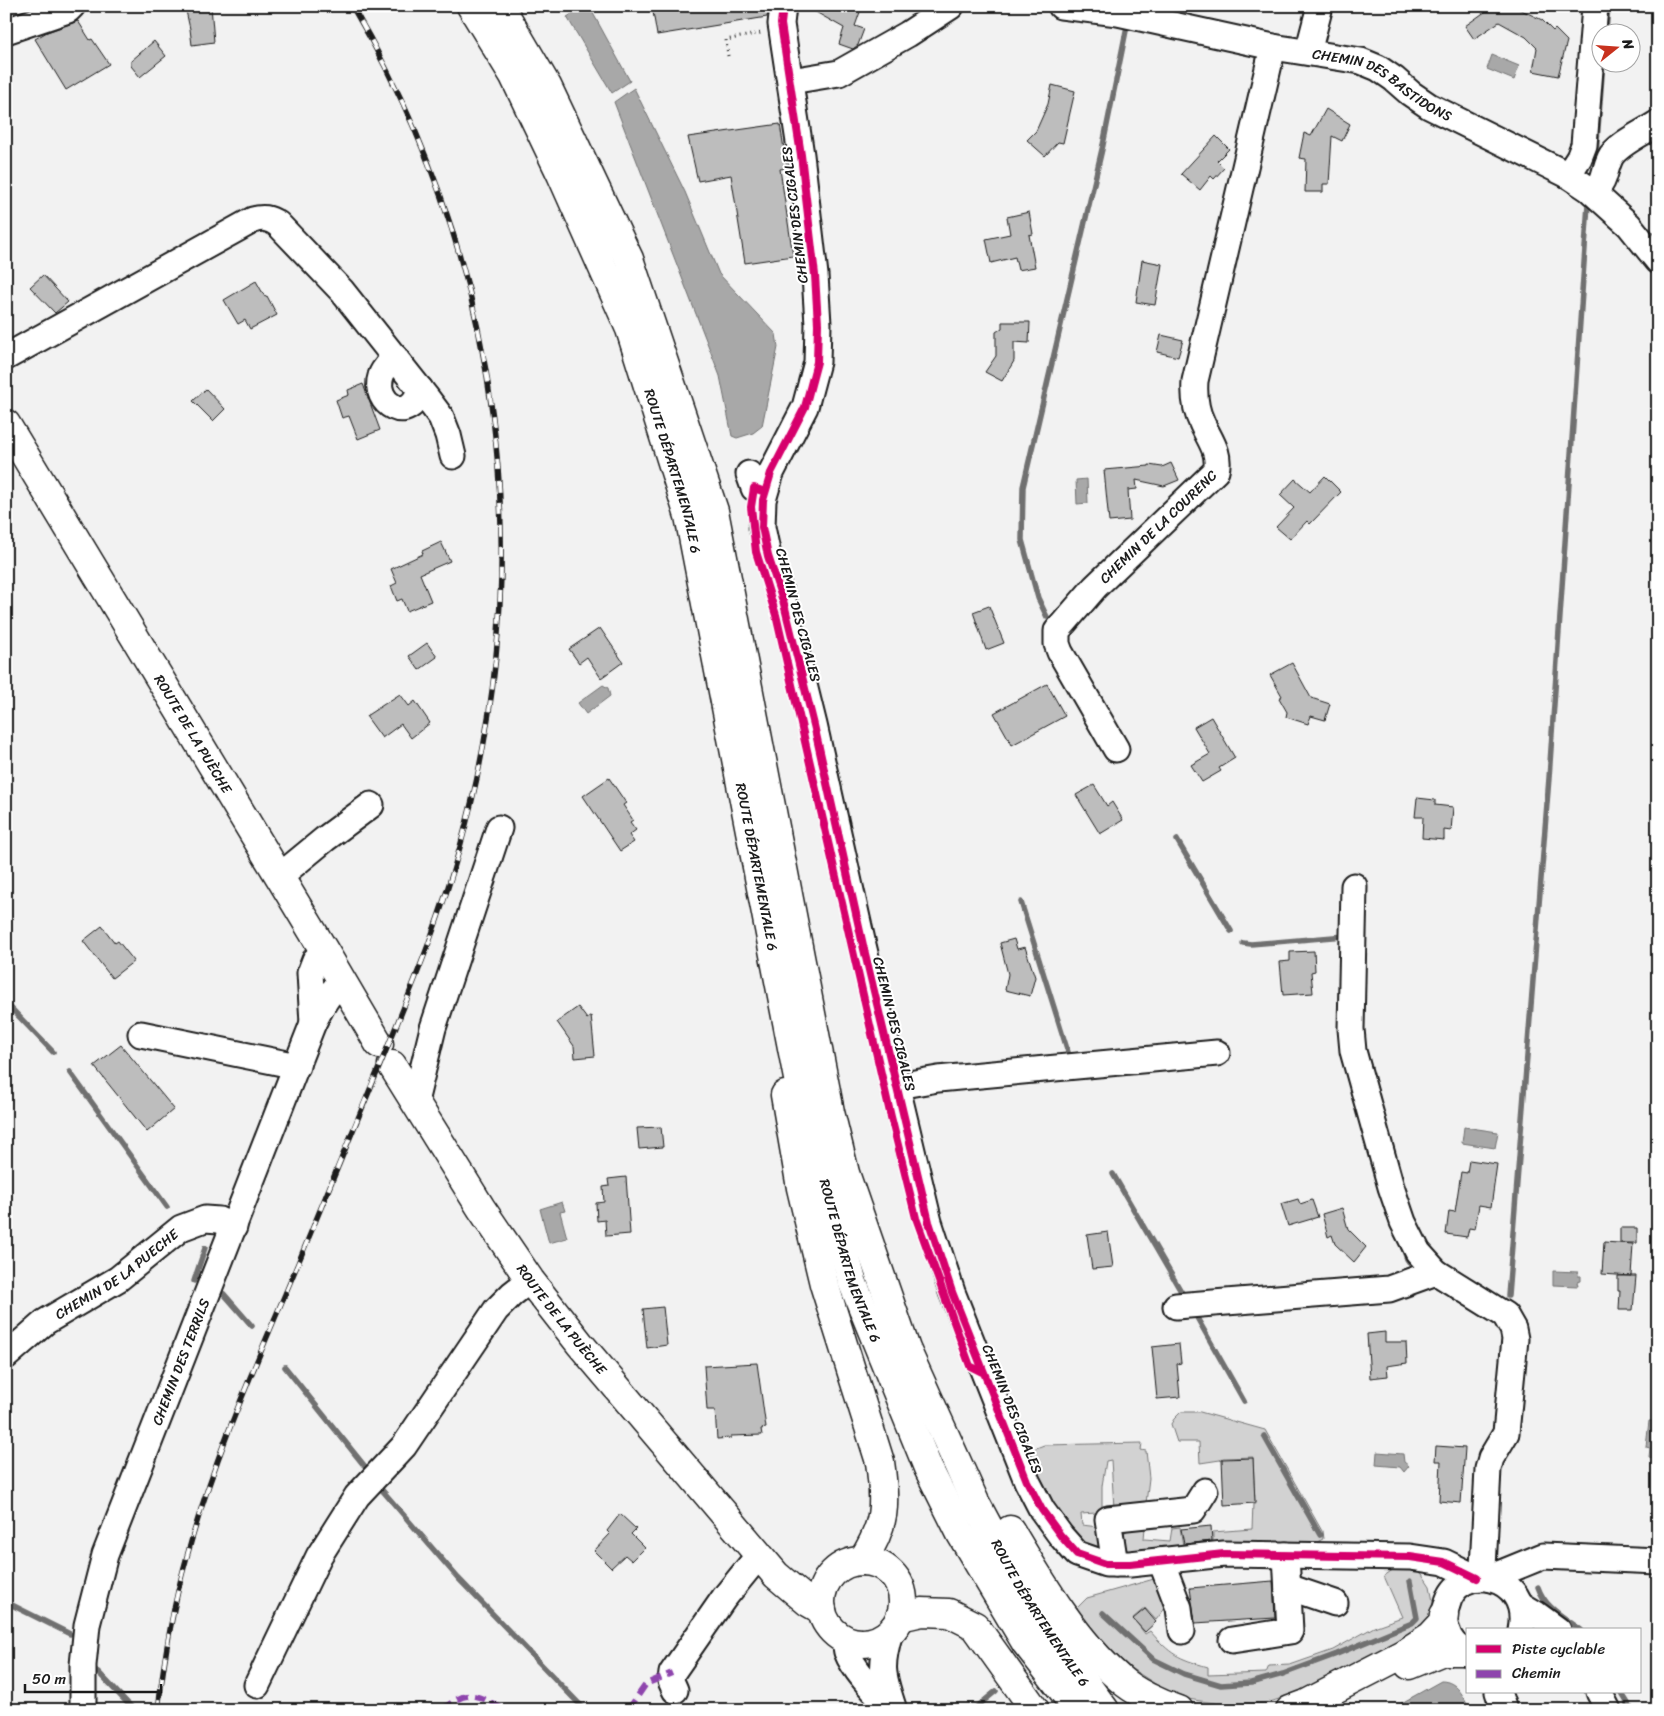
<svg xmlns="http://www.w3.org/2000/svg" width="1664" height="1716" font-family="Sriracha,sans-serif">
  <rect width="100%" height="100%" fill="#f2f2f2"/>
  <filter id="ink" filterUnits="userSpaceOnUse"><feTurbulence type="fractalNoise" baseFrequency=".02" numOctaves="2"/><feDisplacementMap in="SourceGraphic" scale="10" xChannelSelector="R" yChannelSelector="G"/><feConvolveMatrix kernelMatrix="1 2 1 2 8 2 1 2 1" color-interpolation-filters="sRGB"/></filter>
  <g filter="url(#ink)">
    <path fill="#d2d2d2" stroke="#777" d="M1181 1412H1200L1265 1430 1322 1531 1323 1539 1317 1542 1127 1553 1121 1552 1122 1534 1130 1529 1145 1527 1144 1539 1170 1541 1172 1528 1180 1527 1183 1546 1213 1544V1532L1252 1529 1253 1504H1255L1253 1457 1223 1458 1220 1460 1200 1463 1199 1442H1177L1171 1424 1174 1419Z
      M1142 1443 1141 1450 1146 1451 1149 1478 1146 1503 1114 1508 1111 1460 1106 1461 1102 1486V1509L1096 1513 1081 1514 1082 1525 1098 1527 1103 1544 1097 1551 1070 1539 1026 1452 1044 1445Z
      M1397 1567 1418 1568 1430 1586 1435 1612 1427 1630 1297 1693 1267 1703 1227 1705 1181 1698 1160 1687 1132 1669 1102 1642 1076 1609 1087 1598 1161 1577 1172 1599 1156 1620 1145 1608 1133 1618 1145 1634 1150 1631C1171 1655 1177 1658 1208 1667V1675L1266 1673 1269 1666 1290 1665 1333 1650 1374 1627 1402 1617 1384 1576Z"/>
    <path fill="#a8a8a8" stroke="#707070" d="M585 6H589L630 81 612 93 567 17Z
      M1492 55 1519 66 1514 80 1487 69Z
      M634 88 685 192 719 274 776 334 778 347 762 426 753 433 737 438 732 436 720 376 614 102Z
      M1087 479 1088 503 1077 504 1076 480Z
      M603 685 608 688 610 696 586 714 578 703Z
      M1464 1127 1498 1132 1495 1148 1462 1143Z
      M562 1202 565 1211 560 1212 567 1238 549 1243 540 1209Z
      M1553 1271 1578 1272V1276H1581V1281L1577 1282 1578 1286 1553 1285Z
      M1649 1421H1658V1456L1655 1458 1649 1457 1650 1448 1646 1447Z
      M1377 1452 1403 1454 1404 1462 1409 1466 1404 1472 1400 1467 1376 1465Z
      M1441 1681C1458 1681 1463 1697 1471 1710H1389Z"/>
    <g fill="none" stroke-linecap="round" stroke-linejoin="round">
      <path stroke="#707070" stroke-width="5.5" d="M1606 32 1608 6
        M1595 168 1603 62
        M1047 617 1038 598 1022 540 1023 487 1103 145 1127 26
        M1177 840 1231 931
        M1021 902 1068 1052
        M1243 943 1251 944 1345 936V939
        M6 1003 53 1052
        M70 1072 167 1207
        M1113 1174 1182 1293
        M1403 1248 1407 1259 1415 1271
        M194 1281 205 1248
        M224 1294 252 1326
        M1508 1296 1549 778 1588 204
        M1196 1316 1244 1401
        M285 1367 367 1469
        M1264 1436 1320 1535
        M382 1490 458 1578 585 1710
        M1538 1587C1545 1608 1564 1617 1581 1630
        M6 1602 70 1634
        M1103 1613 1153 1659 1184 1674 1221 1685 1251 1683 1283 1674 1337 1654 1412 1623 1417 1618 1410 1581
        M98 1672 134 1710
        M1621 1692 1632 1710
        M973 1710 996 1691"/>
    </g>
    <path fill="#bdbdbd" stroke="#1c1c1c" d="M185 6H211L214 42 192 45 190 29Z
      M652 6H769L767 17 657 35Z
      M805 6H842L860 12 855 26 864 29 858 45 853 49 839 44 844 28Z
      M1490 6H1513L1542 20 1553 31 1555 29 1567 41 1558 76 1533 71 1537 48 1526 37 1499 22 1474 39 1465 26 1489 9Z
      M78 21 90 40 92 39 109 64 66 90 35 39 47 32Z
      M154 41 166 56 140 77 131 66V61Z
      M1052 85 1075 91 1063 143 1058 142 1045 156 1027 140 1036 131 1048 104Z
      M1326 109 1350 124 1342 141 1332 136 1329 184H1323V192H1305L1306 159 1299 158 1304 133 1311 136Z
      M780 124 787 168 780 169 793 256 745 263 731 175 698 181 688 137Z
      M1216 136 1229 149 1217 161 1224 168 1214 179 1211 176 1200 190 1181 174Z
      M1029 212 1033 234 1029 235 1035 267 1018 270 1015 257 991 263 986 239 1010 234 1007 217Z
      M1142 260 1162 264 1155 305 1136 302Z
      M43 275 68 302 55 313 30 287Z
      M256 281 265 297 267 296 277 315 250 329 245 320 238 324 224 300Z
      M1002 322H1030L1029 343 1014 342V361L1002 381 985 372 996 356V332L1002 328Z
      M1161 335 1183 340 1178 357 1157 352Z
      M363 384 380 430 358 439 349 416 342 418 336 400 349 395 348 390Z
      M206 389 225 409 213 421 193 401Z
      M1171 463 1179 480 1164 486 1136 480 1137 489 1128 490 1130 520 1109 522 1104 470 1149 466V465L1162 467Z
      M1325 476 1341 492 1310 524 1307 521 1290 539 1276 527 1294 508 1280 495 1295 479 1310 492Z
      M441 542 450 561 420 574 431 601 407 611 402 599 397 601 391 586 397 583 391 569 423 554 422 551Z
      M989 606 1004 643 986 650 973 612Z
      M600 628 623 662 601 678 587 657 579 663 569 649Z
      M427 643 437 657 419 670 409 656Z
      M1292 663 1311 698 1330 704 1325 720 1311 716 1308 724 1286 717 1287 712 1279 698 1282 696 1270 675Z
      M1047 684 1065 716 1012 745 994 713Z
      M400 694 409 706 415 701 430 723 411 738 401 724 382 738 366 716Z
      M1211 717 1235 758 1219 768 1221 771 1202 782 1191 765 1210 754 1194 727Z
      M609 778 626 803 623 805 633 820 630 822 636 830 629 835 634 842 620 851 583 796Z
      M1094 785 1107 806 1112 802 1123 820 1100 834 1076 795Z
      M1417 798 1435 800V805L1453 807 1451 831 1444 830V840L1422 838 1423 817H1415Z
      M102 926 115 943 118 941 134 961 112 978 83 941Z
      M1014 939 1017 949 1025 947 1035 977 1030 996 1005 990 1008 974 1000 943Z
      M1314 951 1315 971 1311 972 1313 993 1283 995 1280 962 1290 961V952Z
      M578 1007 587 1019 591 1016 595 1056 575 1058 574 1046 557 1022Z
      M121 1045 174 1109 147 1132 94 1066Z
      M661 1127 663 1147 639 1149 637 1128Z
      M1469 1160 1497 1164 1491 1207 1479 1205 1475 1229 1469 1228 1467 1237 1446 1234 1449 1211 1455 1212 1461 1172 1467 1173Z
      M626 1177 630 1234 606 1236 605 1220 597 1221 596 1203 604 1202 603 1187 609 1186 608 1179Z
      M1298 1199 1300 1204 1312 1200 1318 1217 1288 1226 1281 1204Z
      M1342 1208 1348 1229 1366 1247 1354 1262 1335 1244 1332 1235 1328 1237 1322 1214Z
      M1620 1228H1637V1243H1620Z
      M1108 1232 1113 1267 1092 1269 1087 1235Z
      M1604 1242 1633 1244 1631 1276H1636L1633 1310H1619L1620 1291H1618V1276H1631L1602 1274Z
      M663 1307 667 1345 647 1348 643 1309Z
      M1385 1332V1342H1406L1407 1363 1387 1366 1388 1376 1370 1378 1367 1334Z
      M1179 1344 1181 1363 1177 1364 1180 1397 1157 1399 1152 1347Z
      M757 1363 766 1428 761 1429 762 1435 731 1436V1438L717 1439 715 1410H707L704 1366Z
      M1436 1446 1465 1448 1461 1503 1439 1501 1441 1461H1435Z
      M1253 1458 1255 1503 1224 1505 1222 1459Z
      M620 1514 636 1529 631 1534 645 1548 632 1561 625 1555 611 1568 594 1551 610 1534 607 1531Z
      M1211 1526 1212 1541 1184 1544 1181 1529Z
      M1273 1581 1275 1618 1195 1623 1190 1588Z
      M1145 1609 1156 1622 1145 1632 1133 1619Z"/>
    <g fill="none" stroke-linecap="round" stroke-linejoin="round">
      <defs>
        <g id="minor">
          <path d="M783 6 781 24 801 155 815 275 818 324 817 362 805 407 771 473 763 500 762 527 768 556 784 604 814 725 863 945 929 1222 952 1292 1027 1481 1042 1510 1061 1536 1077 1554 1106 1564H1130L1224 1554 1410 1557 1444 1562 1477 1578"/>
          <path id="s1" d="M1061 6 1118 13 1273 47 1361 61 1378 68 1394 79 1410 93 1429 106 1568 175 1589 189 1629 225 1658 261"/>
          <path d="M6 31 68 10 72 6"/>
          <path d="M1308 52 1320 6"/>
          <path d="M791 81 839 73 908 34 951 6"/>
          <path d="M1568 175 1579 158 1584 145 1595 6"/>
          <path d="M1594 193C1607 178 1603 173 1610 158 1617 144 1645 132 1658 123"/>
          <path d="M6 357 253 220C263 217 269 218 278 224L342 291 426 397 441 417 448 435 453 456"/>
          <path d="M395 357C390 363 383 369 381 376 372 403 410 427 420 389"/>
          <path d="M749 474 754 488"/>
          <path id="s2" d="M1116 749 1060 652 1057 644V631L1095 587 1216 471C1221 453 1209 439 1202 423 1195 409 1194 396 1195 381L1273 47"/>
          <path d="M280 876 325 839 371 805"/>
          <path d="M1354 886 1351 1029 1353 1051 1391 1187 1403 1222 1418 1252 1436 1272 1505 1315 1513 1329 1515 1339 1506 1433 1491 1458 1488 1469 1483 1568 1480 1578"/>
          <path d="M325 952 315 960 310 973 313 1023C321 1008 328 992 343 982"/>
          <path d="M141 1034 297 1066"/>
          <path d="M897 1086 938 1079 1217 1053"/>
          <path d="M415 1102 433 1028 499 828"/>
          <path d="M1176 1306 1389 1289 1436 1272"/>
          <path id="s3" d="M6 1356 45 1322 118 1279 181 1228 205 1219 219 1220 234 1227"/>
          <path d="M1161 1561 1179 1608 1182 1631"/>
          <path d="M1115 1564 1108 1519 1193 1510 1205 1491"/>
          <path d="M1489 1578 1543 1556 1658 1561"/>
          <path d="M1288 1587 1335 1603"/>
          <path d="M1521 1605 1536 1614 1558 1630"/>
          <path d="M890 1632C880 1666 882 1674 893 1707"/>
          <path d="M846 1640C846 1644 846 1649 847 1652 854 1671 878 1695 892 1710"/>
          <path d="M1232 1640 1290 1631 1286 1555"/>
          <path d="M1468 1653C1457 1649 1449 1639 1446 1628 1443 1620 1444 1613 1447 1605 1458 1560 1532 1573 1521 1630"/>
          <path d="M257 1685 319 1556 357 1496 404 1446 496 1310 512 1294 530 1280"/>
          <path d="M675 1690 671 1681 672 1673 724 1598 759 1555"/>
          <path d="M1498 1692 1504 1710"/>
          <path d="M1599 1692 1608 1710"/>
          <path id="s4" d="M83 1710V1665L87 1625 105 1555 313 1023"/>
        </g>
        <g id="major">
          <path id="s5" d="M6 424 325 952 379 1044"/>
          <path id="s6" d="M392 1065 481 1208 530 1280 580 1344 776 1575 808 1602 822 1610"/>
          <circle cx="862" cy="1602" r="41"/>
        </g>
        <g id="highway">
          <path id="s7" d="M471 6 514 76 561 174 630 329 689 516 801 1094 852 1281 928 1468 961 1534 1026 1643 1078 1710"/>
          <path id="s8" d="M500 6 547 86 629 259 714 511 830 1112 845 1173 906 1349 975 1502 1022 1590 1068 1660 1105 1710"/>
          <path d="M785 1095 801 1188 824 1284 880 1462C886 1504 886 1525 862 1561"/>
          <path d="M1010 1530C1040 1580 1074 1639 1119 1678 1134 1692 1160 1704 1179 1710"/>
          <path d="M900 1617 922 1612 949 1613 975 1626 1035 1710"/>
          <path d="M1409 1665 1443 1651H1464"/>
          <path d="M1290 1710 1306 1704 1403 1654 1431 1636 1443 1623 1444 1615"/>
        </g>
      </defs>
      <use href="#minor" stroke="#1c1c1c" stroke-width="29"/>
      <use href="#major" stroke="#1c1c1c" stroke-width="31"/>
      <use href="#highway" stroke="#1c1c1c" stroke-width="31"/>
      <path stroke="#1c1c1c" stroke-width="3" stroke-dasharray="1 4" stroke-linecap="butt" d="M728 56 726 40 761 33"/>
      <use href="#minor" stroke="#fff" stroke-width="25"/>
      <use href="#major" stroke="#fff" stroke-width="28"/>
      <use href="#highway" stroke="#fff" stroke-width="28"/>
      <defs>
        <path id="rail" d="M158 1710C164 1660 172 1609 186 1560 216 1447 267 1340 311 1232 337 1169 363 1105 390 1041 416 978 442 913 460 847 540 560 503 263 352 6"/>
      </defs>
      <use href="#rail" stroke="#1c1c1c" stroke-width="5.5"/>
      <use href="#rail" stroke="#fff" stroke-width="4" stroke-dasharray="11" stroke-linecap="butt"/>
      <path stroke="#8e44ad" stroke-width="6" stroke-dasharray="12 6" stroke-linecap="butt" d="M442 1710C470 1687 476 1695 505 1710
        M628 1710 646 1684 672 1673"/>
      <defs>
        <path id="cycleway" d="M783 6 781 24 801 155 815 275 818 324 817 362 805 407 771 473 763 500 762 527 768 556 784 604 814 725 863 945 929 1222 952 1292 1027 1481 1042 1510 1061 1536 1077 1554 1106 1564H1130L1224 1554 1410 1557 1444 1562 1477 1578
          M765 492 754 488 751 507 756 552 776 615 891 1117 916 1218 970 1366 984 1373"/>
      </defs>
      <use href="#cycleway" stroke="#fff" stroke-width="11"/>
      <use href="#cycleway" stroke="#d6006c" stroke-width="8"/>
    </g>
  </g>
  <g text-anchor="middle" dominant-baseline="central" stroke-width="4" stroke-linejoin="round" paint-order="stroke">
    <g font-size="14" fill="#1c1c1c" stroke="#fff">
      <text stroke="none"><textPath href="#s1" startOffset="334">CHEMIN DES BASTIDONS</textPath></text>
      <text transform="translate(795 215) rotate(-97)">CHEMIN DES CIGALES</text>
      <text stroke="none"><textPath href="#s7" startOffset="509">ROUTE DÉPARTEMENTALE 6</textPath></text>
      <text stroke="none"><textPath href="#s2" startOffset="279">CHEMIN DE LA COURENC</textPath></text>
      <text transform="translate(798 615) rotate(75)">CHEMIN DES CIGALES</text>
      <text stroke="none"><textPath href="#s5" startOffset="362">ROUTE DE LA PUÈCHE</textPath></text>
      <text stroke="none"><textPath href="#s7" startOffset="914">ROUTE DÉPARTEMENTALE 6</textPath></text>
      <text transform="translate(894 1024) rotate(76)">CHEMIN DES CIGALES</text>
      <text stroke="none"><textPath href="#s7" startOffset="1319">ROUTE DÉPARTEMENTALE 6</textPath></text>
      <text stroke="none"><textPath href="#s3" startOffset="138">CHEMIN DE LA PUECHE</textPath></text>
      <text stroke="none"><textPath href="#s6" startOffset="306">ROUTE DE LA PUÈCHE</textPath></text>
      <text stroke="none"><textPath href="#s4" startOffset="365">CHEMIN DES TERRILS</textPath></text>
      <text transform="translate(1012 1409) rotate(68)">CHEMIN DES CIGALES</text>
      <text stroke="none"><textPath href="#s8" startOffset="1708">ROUTE DÉPARTEMENTALE 6</textPath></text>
    </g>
  </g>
  <rect width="1664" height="1716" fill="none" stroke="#fff" stroke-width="25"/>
  <rect x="12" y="12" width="1639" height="1691" fill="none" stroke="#1c1c1c" stroke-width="2" filter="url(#ink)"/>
  <rect x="1466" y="1628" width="175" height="65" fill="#ffffff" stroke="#a4a4a4"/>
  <rect x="1476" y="1645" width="25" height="8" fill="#d6006c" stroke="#a4a4a4"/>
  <text x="1512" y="1654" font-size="15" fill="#1c1c1c">Piste cyclable</text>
  <rect x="1476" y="1670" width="25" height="8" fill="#8e44ad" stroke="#a4a4a4"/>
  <text x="1512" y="1678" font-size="15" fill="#1c1c1c">Chemin</text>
  <g transform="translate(1616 48) rotate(73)"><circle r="24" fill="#ffffff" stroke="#a4a4a4"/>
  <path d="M0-4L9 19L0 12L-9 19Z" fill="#c8321e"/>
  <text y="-8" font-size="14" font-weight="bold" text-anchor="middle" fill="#1c1c1c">N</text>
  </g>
  <path d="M25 1684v8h136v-8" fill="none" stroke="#1c1c1c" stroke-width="2.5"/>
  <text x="32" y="1684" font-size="15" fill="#1c1c1c" stroke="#ffffff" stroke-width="4" paint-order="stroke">50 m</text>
</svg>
